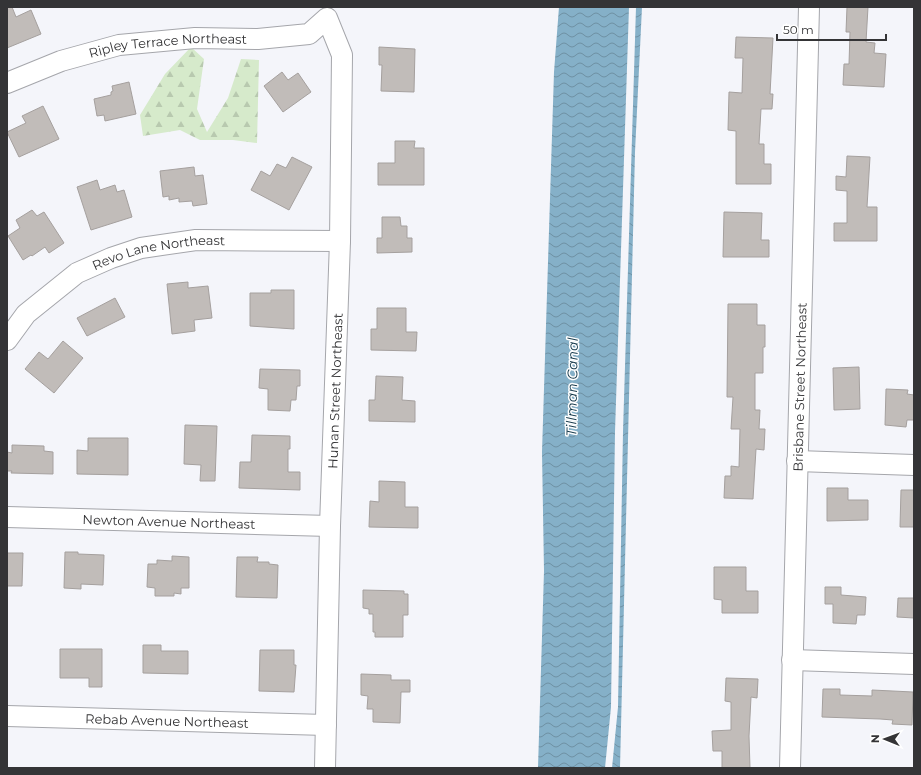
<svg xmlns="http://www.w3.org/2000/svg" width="921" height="775" font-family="Montserrat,sans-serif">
  <defs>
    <pattern id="forest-firs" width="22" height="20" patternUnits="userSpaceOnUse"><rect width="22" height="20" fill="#d6eacb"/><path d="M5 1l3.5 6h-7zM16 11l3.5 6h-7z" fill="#b8c9af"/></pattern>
    <pattern id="water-waves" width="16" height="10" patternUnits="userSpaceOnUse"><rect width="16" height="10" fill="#85b0c8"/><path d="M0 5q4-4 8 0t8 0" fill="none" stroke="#6e90a3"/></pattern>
  </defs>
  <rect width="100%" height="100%" fill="#f4f5fa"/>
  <path fill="url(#forest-firs)" d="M191 47 204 59 197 109 207 132 228 98 241 59 259 60 257 143 233 140H200L180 130 143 136 140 115 165 74Z"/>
  <path fill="url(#water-waves)" d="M559 7H629L615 432 611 707 605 768H538L544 571 542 452 554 72Z
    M636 7H642L635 152 620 768H612L618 707 623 432Z"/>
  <path fill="#c1bcb9" stroke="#a5a09e" d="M7 7H12L16 17 31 10 41 34 7 48Z
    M847 7H868L866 42 875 43 874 53 886 54 884 87 843 85 844 64H849L850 32H846Z
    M736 37 773 38 770 94H773L772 109H761L759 144H764V164H771V184H736V131L728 130 729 92 742 93 743 58H735Z
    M379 47 415 49 414 92 381 91 382 65H379Z
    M282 72 288 80 298 73 311 92 283 112 264 86Z
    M129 82 136 114 105 121 104 115 97 116 94 99 111 95V92L113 91 112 86Z
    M43 106 59 139 19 157 7 132 26 123 22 116Z
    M395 141H415L414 148H424V185H378V163H395Z
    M847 156 870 157 867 207H877V241H834V223H847V191L836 190V176L846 177Z
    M292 157 312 167 289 210 251 190 261 171 270 176 277 164 286 168Z
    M194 167 195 176 203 175 207 204 193 206 192 201 179 202V198L169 200V196L163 197 160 171Z
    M97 180 100 190 115 185 117 192 124 190 132 217 91 230 77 187Z
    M32 210 37 216 44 212 64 243 49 253 45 247 32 256 31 255 23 260 8 236 20 228 16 220Z
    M724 212 762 213 761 240H769V257H723Z
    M382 217H400L401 226H407V238H412V252L377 253V238H382Z
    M188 282V288L208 286 212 318 194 320 195 331 172 334 167 284Z
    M271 290H294V329L250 326V293H271Z
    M115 298 125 317 87 336 77 318Z
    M728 304H757V325H765V347H763V373H755V410H760L759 429H765L764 450 756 449 753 499 724 498 725 476H731V466L739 467 740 429H731L733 397H727Z
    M377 308H406V332H417L416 351 371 350V329H377Z
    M63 341 83 358 54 393 25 369 39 352 48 359Z
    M859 367 860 409 834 410 833 368Z
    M260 369 300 370V386H297L296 400H291L290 411 268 410V389L259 388Z
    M376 376 403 377 402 400 415 401V422L369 421V400H375Z
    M886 389 908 390 907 394 914 395V420H907L906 427 885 425Z
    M185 425 217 426 215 481H200L201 465 184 464Z
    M252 435 290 436V449H288V472H300V490L239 488 240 462H251Z
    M88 438H128V475L77 474V450L88 451Z
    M12 445 44 446V451L53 452V474L11 473 12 471H7V452L12 453Z
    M379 481 405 482V507H418V528L369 527 370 501 379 502Z
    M827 488H848V500H868V520L827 521Z
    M901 490H914V527H900Z
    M65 552H78V554L104 555 103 585 81 584V589L64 588Z
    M7 553H23L22 586H7Z
    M172 556 189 557V588H181V594L174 593V596H155V588L147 587 148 564H157V560L172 561Z
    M237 557H258L257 562H269V564L278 565 277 598 236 597Z
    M714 567H746V591H758V613H722V600L714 599Z
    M825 587H841V595L866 597 865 615H857L856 624 833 623V604H825Z
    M363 590 404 591V594H408V615H403V637H375V632H373V614H369V609L363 608Z
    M898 598H914V618L897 617Z
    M143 645H161V651H188V674L143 673Z
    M60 649H102V687H89V678H60Z
    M260 650H294V665H296L294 692 259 691Z
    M361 674 391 675V680H410V692H401L400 723 373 722V709H367L368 696 361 695Z
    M726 678 758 679 757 698 751 697 749 736 750 768H722V751H713L712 731 731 730V702L725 701Z
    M823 689H840V695L872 696V690L913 692 912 725 892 724 893 720 880 719 822 717Z"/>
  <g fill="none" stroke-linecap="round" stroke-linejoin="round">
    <defs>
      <g id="minor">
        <path id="s1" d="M7 83 61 61 119 45 195 38 258 39 309 34 327 18 342 55 340 241 330 526 325 768"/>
        <path id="s2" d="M7 340 26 314 77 273 111 258 141 248 196 240 340 241"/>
        <path d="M797 461 914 465"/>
        <path id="s3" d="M7 517 330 526"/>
        <path d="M792 660 914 664"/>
        <path id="s4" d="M7 716 326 725"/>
        <path id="s5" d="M790 768 809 7"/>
      </g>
    </defs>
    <use href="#minor" stroke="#a5a6ab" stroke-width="22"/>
    <use href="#minor" stroke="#fff" stroke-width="20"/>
  </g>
  <g text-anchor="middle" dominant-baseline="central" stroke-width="3" stroke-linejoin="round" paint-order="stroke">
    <g font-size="13" fill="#343436" stroke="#fff">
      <text stroke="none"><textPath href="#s1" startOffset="167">Ripley Terrace Northeast</textPath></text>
      <text stroke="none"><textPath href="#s2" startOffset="183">Revo Lane Northeast</textPath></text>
      <text stroke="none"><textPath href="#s5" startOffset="381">Brisbane Street Northeast</textPath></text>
      <text transform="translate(335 391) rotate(-88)">Hunan Street Northeast</text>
      <text stroke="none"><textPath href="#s3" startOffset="162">Newton Avenue Northeast</textPath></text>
      <text stroke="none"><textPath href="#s4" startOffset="160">Rebab Avenue Northeast</textPath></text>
    </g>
    <g font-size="14" font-style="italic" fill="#0f3446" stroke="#fff">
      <text transform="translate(572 387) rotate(-89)">Tillman Canal</text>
    </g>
  </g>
  <rect width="921" height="775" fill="none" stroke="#343436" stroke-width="16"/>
  <g transform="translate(885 739) rotate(271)" stroke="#ffffff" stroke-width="3" paint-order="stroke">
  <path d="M0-3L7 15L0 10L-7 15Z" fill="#343436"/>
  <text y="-6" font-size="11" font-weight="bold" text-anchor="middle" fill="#343436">N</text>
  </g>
  <path d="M777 34v6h109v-6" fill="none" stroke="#343436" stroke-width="2"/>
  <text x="783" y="34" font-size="12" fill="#343436" stroke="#ffffff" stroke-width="3" paint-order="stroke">50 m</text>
</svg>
